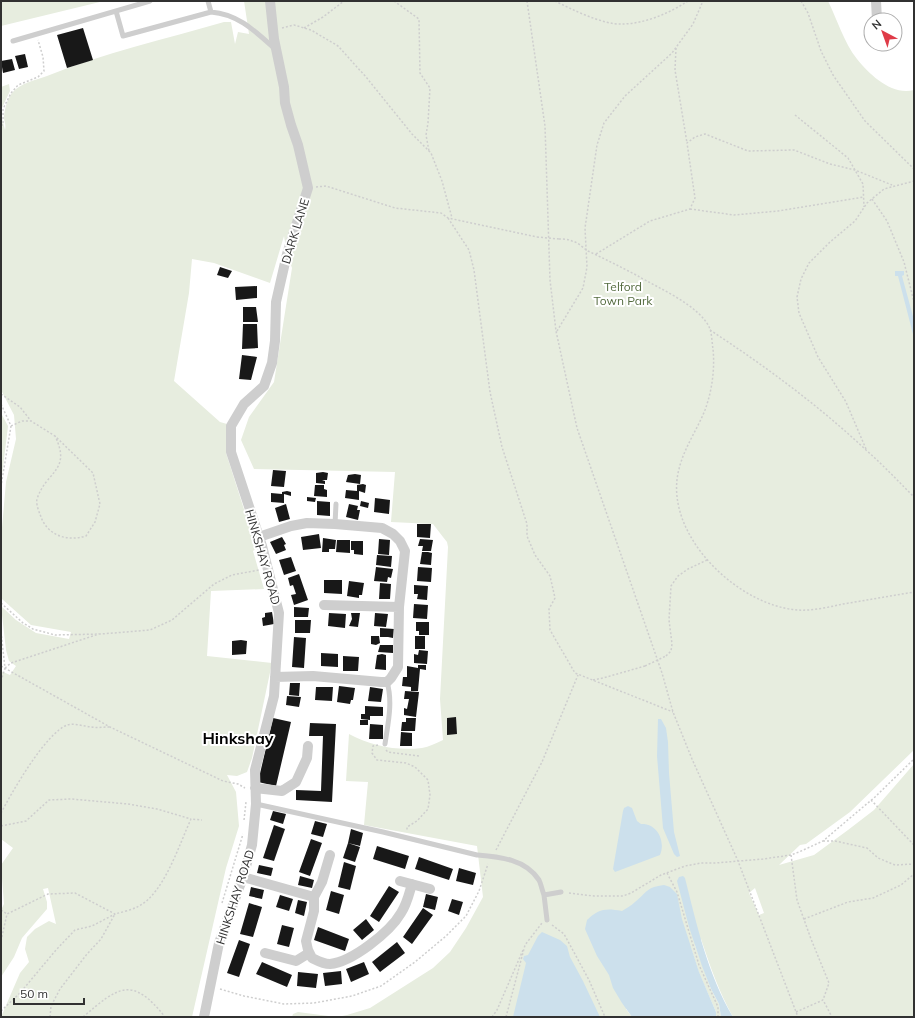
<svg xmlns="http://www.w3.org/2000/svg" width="915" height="1018" font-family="Mulish,sans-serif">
  <rect width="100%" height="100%" fill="#fff"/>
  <path fill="#e7eddf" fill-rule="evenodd" d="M1 1H104L1 26Z
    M244 1H828C837 19 844 43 857 59 870 75 892 96 914 90V750L850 812 806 844 800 845 779 865 814 855 848 830 874 810 914 764V1017H733C719 992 710 966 701 939L695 945 711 989 719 1004 721 1017H716V1012L699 973 691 948 626 1009 632 1017H337L347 1015 370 1008 433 968 450 952 466 928 483 897 477 846 364 825 368 782 346 781 349 734C372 746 396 751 422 748 429 747 436 743 443 740L440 699 448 547 447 542 443 537 433 524 391 522 395 472 254 469 241 440 249 417 274 382 292 268 287 254 284 236 270 283 214 263 192 259 189 293 174 381 220 422 227 424 226 453 251 531 258 546 253 551 264 589 211 591 207 656 272 663 252 758 247 772 237 776 227 775 236 792 239 826 226 868 192 1017H1L20 973 29 962 25 949 27 937 35 929 49 921 56 924 48 888 43 889 47 902V909L22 938 14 957 1 977V910L4 904 1 865 13 848 1 839V671L10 675 16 666 9 661 6 650 1 606 16 620 36 633 69 639 71 632 31 625 2 599 1 539 6 482 16 439 14 415 1 390V114L5 130C6 126 5 123 4 119 4 111 7 99 12 93 20 83 36 80 47 76 104 53 165 39 224 22H231L235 44 238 32 249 34ZM755 888 764 913 759 915 749 893Z
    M9 84 10 91 1 110V87Z
    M1 413 8 426 1 484Z
    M298 1012 336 1017H292L293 1014Z"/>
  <path fill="#cce0ec" d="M895 271H904V275L902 276 914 320V338L898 276H895Z
    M658 719H661L666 728 668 742 669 773 674 832 680 856 677 857 674 854 663 828 657 756Z
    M628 806 632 808 637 821 641 824C657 823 666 841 660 855L615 872 613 869 623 811 624 808Z
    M683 876 685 878C697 926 708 975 733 1017H721L719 1004 711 989 702 966 689 927 677 881 679 877Z
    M664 885 670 887 677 894 682 919 699 972 716 1012V1017H632L622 1003 613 988 609 975 597 956 585 929 587 920C599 909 605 908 622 911 626 908 631 906 635 902 647 892 647 887 664 885Z
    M542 932 560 940 567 946 570 957 583 981 600 1017H513L526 963 523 959 524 956 528 955 538 936Z"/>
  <path fill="#181818" d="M83 28 93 60 67 68 57 35Z
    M25 54 28 67 19 69 15 56Z
    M12 59 15 70 3 73 1 61Z
    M220 267 232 271 228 278 217 275Z
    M257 286V298L236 300 235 287Z
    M243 307H256L258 322H243Z
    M243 324H257L258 348 242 349Z
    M242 355 257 357 251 380 239 379Z
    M273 470 286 471 284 487 271 486Z
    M323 472 328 473 327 480H322L325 481V484L316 483V473Z
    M355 474 361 475 360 484 346 482 348 475Z
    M363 484 366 485 365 493 359 491V500L345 498 346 490 357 491V485Z
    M315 485H324V489L327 490V497L314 496Z
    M287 491 291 492V496L284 494V503L271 502V493L282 494V492Z
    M307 497 316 498 315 502 307 501Z
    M375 498 390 500 389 514 374 512Z
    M317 501 330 502V516L317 515Z
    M361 501 369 503 368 508 360 506Z
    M286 504 290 519 279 522 275 508Z
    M349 504 358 506 357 510H360L358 520 346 517Z
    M417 524H431L430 538 417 537Z
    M319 534 321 548 303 550 301 537Z
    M282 537 286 544 284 545 286 550 276 554 270 542Z
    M323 538 336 540 335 549H329V552H322Z
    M379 539 390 540 389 555 378 554Z
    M420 539 433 540 431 551H422L423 546H418Z
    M337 540H350V553L336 552Z
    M351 541H363V555L354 554V550H351Z
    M422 552H428L432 553 431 565 420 564Z
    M377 555 392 556 391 567 376 565Z
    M291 557 296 571 284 575 279 560Z
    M376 567 393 569 391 578 388 577 387 582 374 581Z
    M418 567 432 568 431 582 417 581Z
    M299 574 308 600 294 605 291 595 296 594 293 585 290 586 288 578Z
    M324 580H342V594L324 593Z
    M349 581 364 583 362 595H359V598L347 596Z
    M380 583 391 584 390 599H379Z
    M414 585 428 586 427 600 417 599 418 594H414Z
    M414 604 428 605 427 619 413 618Z
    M294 607 309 608 308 617H294Z
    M272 612 274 624 263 626 262 618 265 617V613Z
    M329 613 346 614 345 628 328 626Z
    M351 613H360L358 627 349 626 352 619Z
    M375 613 388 614 386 627 374 626Z
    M295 620H311L310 633H295Z
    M416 622H429V635H419V631H416Z
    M380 628 394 629 393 638 388 637H380Z
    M371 636H379L380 643 376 645 371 644Z
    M415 636H425V649H415Z
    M294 637 306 638 304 668 292 667Z
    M241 640 247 641 246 654 232 655V641Z
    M380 645H393V653L378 652Z
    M419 650 428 651 427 664 414 663V654L418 655Z
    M321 653 338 654V667L321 666Z
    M382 654 386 655V670L375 669 377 655Z
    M343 656 359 657 358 671H343Z
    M418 665H426V670L420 669 418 691H411V687L402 686 403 677H407V666L418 668Z
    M290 683H300L299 696 289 695Z
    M339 686 355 688 353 700H351L350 704 337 702Z
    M316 687H333L332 701 315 700Z
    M370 687 383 689 381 702 368 701Z
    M405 691 419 692 416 717 404 715V708L407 709 409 699H404Z
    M287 696 301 697 299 707 286 705Z
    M365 706 383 707V716H370V720L361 719V714H365Z
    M456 717 457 734 447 735V718Z
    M273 718 291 722 276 786 258 782Z
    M406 718H416L415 731H401L402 722H406Z
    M360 720H368V725H360Z
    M310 723 336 724 332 802 296 800V790L321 791 323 736H309Z
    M370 724 383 725V739H369Z
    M401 732 412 733V746H400Z
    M273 811 286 814 283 824 270 820Z
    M315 821 327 824 323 837 311 834Z
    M274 825 285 829 274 861 263 858Z
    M351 829 363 833 360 846 348 843Z
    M311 839 322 843 310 876 299 872Z
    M348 843 360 847 355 862 343 858Z
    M377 846 409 856 405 869 373 859Z
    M419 857 453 869 449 880 415 869Z
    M344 862 356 866 350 890 338 887Z
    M259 865 273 868 271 876 257 873Z
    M459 868 476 873 473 885 456 881Z
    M300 876 314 880 312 888 298 885Z
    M389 886 399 892 379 922 370 916Z
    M251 887 264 890 262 899 249 896Z
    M331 891 344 895 339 914 326 910Z
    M426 894 438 897 435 910 423 907Z
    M280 895 293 899 289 911 276 907Z
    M452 899 463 902 459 915 448 911Z
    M298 900 307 902 304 916 295 913Z
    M249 903 262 907 253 937 240 934Z
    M423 908 433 915 412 944 403 937Z
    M366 919 374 930 362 940 353 930Z
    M282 925 294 928 289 947 277 944Z
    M318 927 349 939 345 951 314 940Z
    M239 940 250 944 239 977 227 973Z
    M397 942 405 953 380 972 372 962Z
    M262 962 292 975 287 987 256 974Z
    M364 962 369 974 351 982 346 969Z
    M341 971 342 984 325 986 323 973Z
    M298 972 318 974 316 988 297 986Z"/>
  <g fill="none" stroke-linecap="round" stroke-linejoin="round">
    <path stroke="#cecece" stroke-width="1.5" stroke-dasharray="2 2" stroke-linecap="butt" d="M394 1 419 19 420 73 430 88 428 123 426 135 429 151
      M527 1 545 126 550 280 556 331 577 428 662 673 673 712 692 759 738 861 798 1017
      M555 1C571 9 603 25 622 24 644 24 670 13 688 1
      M801 1 808 13 821 51 833 75 865 121 914 169
      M282 28 294 25 311 30 338 46 366 77 412 134 431 153 442 181 452 218
      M304 28 323 17 344 1
      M676 48 675 70 687 143
      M795 115 848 158 863 184 864 207
      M1 125H3V109L11 93 18 85 38 77 44 71 43 57 38 40
      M316 187 326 186 395 208 441 213 448 218 537 237
      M872 199 887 221 904 262 914 302
      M690 209 734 215 778 211 864 197
      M448 218 469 250 474 270 490 392 502 447 527 524V536L535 555 550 576 555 598 549 609 550 630 575 673 673 712
      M559 239C563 239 568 239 572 241 578 242 583 248 588 251 605 259 621 267 638 276 658 288 701 306 710 329 712 335 712 343 713 349 715 369 712 391 705 410 697 430 684 448 679 469 662 533 737 606 798 610 813 611 829 607 843 604 867 600 890 596 914 592
      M596 254 650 221 690 209 695 198 687 143 695 137 705 134 748 151 794 150 830 164 855 170 892 185
      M710 330C765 366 818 405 866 450 883 465 898 481 914 497
      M557 331 583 288 587 267 585 228 597 145 604 123 625 96 672 53 693 24 703 1
      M1 394 20 407 31 421
      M1 404 11 426 1 486
      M11 426 22 421H31L55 436 93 473 100 504 95 522 86 536C66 542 46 535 40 514 38 510 36 503 37 499 46 471 72 471 55 436
      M866 449 846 402 818 357 799 313 797 297 801 279 809 263 830 242 855 221 867 203 884 189 914 181
      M1 603 23 623 33 629 55 635 101 634 150 630 172 620 214 584 232 575 259 570
      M1 632 5 668 1 681
      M666 656 671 651 672 644 669 620 671 586 678 576 688 569 707 560
      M1 666 110 727 223 781 238 784 245 788
      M5 668 11 663 99 634
      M593 680 603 678 645 666
      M378 745 373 746 372 753 377 760 406 763 415 767 428 780 430 795 428 809 417 821 407 827V830
      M386 750 388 752 419 756
      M871 800 914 845
      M1 813C12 792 45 734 67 725 74 723 83 726 91 727 97 728 103 727 109 727
      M244 820 246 802
      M1 826 26 821 49 800 71 799 128 804 157 809 191 819
      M823 841H835L867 848 878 858 895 865 914 864
      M496 850 542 762 578 675
      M791 855 797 900 811 939 829 983 823 1000
      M667 873 677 892 699 965 718 1007V1017
      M569 893 594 896H623L631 893 661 875 685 866 701 863H715L763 859 791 855 799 852 823 841 850 818 875 797 914 759
      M222 903 243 834
      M1 910 7 914
      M804 919 848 902 873 898 901 885 914 874
      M552 925 564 934 589 980 605 1017
      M1 941 7 914 48 894 75 893 115 914C122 912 132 910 139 906 164 893 179 845 191 819L202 820
      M220 989 244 996 284 1004 314 1003 352 996 381 986 415 962 446 936 466 916 479 891 488 864
      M1 1011 20 993 56 950 75 930 92 926 115 914
      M796 1012 823 1000 832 1017
      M50 1017 51 1006 60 989 87 954 101 939 115 914
      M83 1017C118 987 132 975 165 1017
      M492 1017 497 1010 523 950
      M506 1017 525 945 542 923"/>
    <path stroke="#cecece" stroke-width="5" d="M208 1 211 12C238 14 255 31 275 49
      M116 11 123 36 211 12
      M13 41 150 1
      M335 524 336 504
      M385 744C388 723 393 702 387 682
      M256 804 383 832 477 855C500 857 525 859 539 880 541 884 542 890 544 895L561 892
      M544 895 547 920"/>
    <path stroke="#cecece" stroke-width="10" d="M876 1 877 20
      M259 537 291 526 307 523 335 524 382 528 393 534 400 541 405 551 399 607 398 667 391 678 387 682H381L313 676 275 677
      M324 605 399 607
      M255 788 282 791 296 782 307 758 308 746
      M243 877 314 897V911L306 941 308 950 312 958C318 961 323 964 330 964 352 962 390 932 401 913 407 904 409 894 412 884
      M400 881 430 889
      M314 897 322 882 330 855
      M265 953 296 961 309 953
      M204 1017 219 943 243 877 252 845 256 804 255 770 274 696 279 613 262 546 231 452V426L244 404 264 386 272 363 275 341 276 302 287 254 308 188 298 145 291 125 285 103 284 87 274 39 270 1"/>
    <path stroke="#cecece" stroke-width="1.5" stroke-dasharray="2 2" stroke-linecap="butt" d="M537 237 559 239
      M645 666 666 656"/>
  </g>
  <g text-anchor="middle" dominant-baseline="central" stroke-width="4" stroke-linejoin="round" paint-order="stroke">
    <g font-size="12" fill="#313131" stroke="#fff">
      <text transform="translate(295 231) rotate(-73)">DARK LANE</text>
      <text transform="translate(263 557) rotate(74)">HINKSHAY ROAD</text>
      <text transform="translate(235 897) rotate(-72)">HINKSHAY ROAD</text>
    </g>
    <g font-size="12" fill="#546b3f" stroke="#fff">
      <text x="623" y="286">Telford<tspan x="623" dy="14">Town Park</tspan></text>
    </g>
    <g font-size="16" font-weight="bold" fill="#000" stroke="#fff">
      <text x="238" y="738">Hinkshay</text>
    </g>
  </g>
  <rect width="915" height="1018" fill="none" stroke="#313131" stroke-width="4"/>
  <g transform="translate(883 32) rotate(319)"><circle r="19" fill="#ffffff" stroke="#adadad"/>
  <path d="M0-3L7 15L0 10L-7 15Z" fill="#df3b48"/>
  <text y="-6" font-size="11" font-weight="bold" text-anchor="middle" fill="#313131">N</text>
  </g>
  <path d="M14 998v6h70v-6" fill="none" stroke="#313131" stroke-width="2"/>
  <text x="20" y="998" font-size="12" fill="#313131" stroke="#ffffff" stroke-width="3" paint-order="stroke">50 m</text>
</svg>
